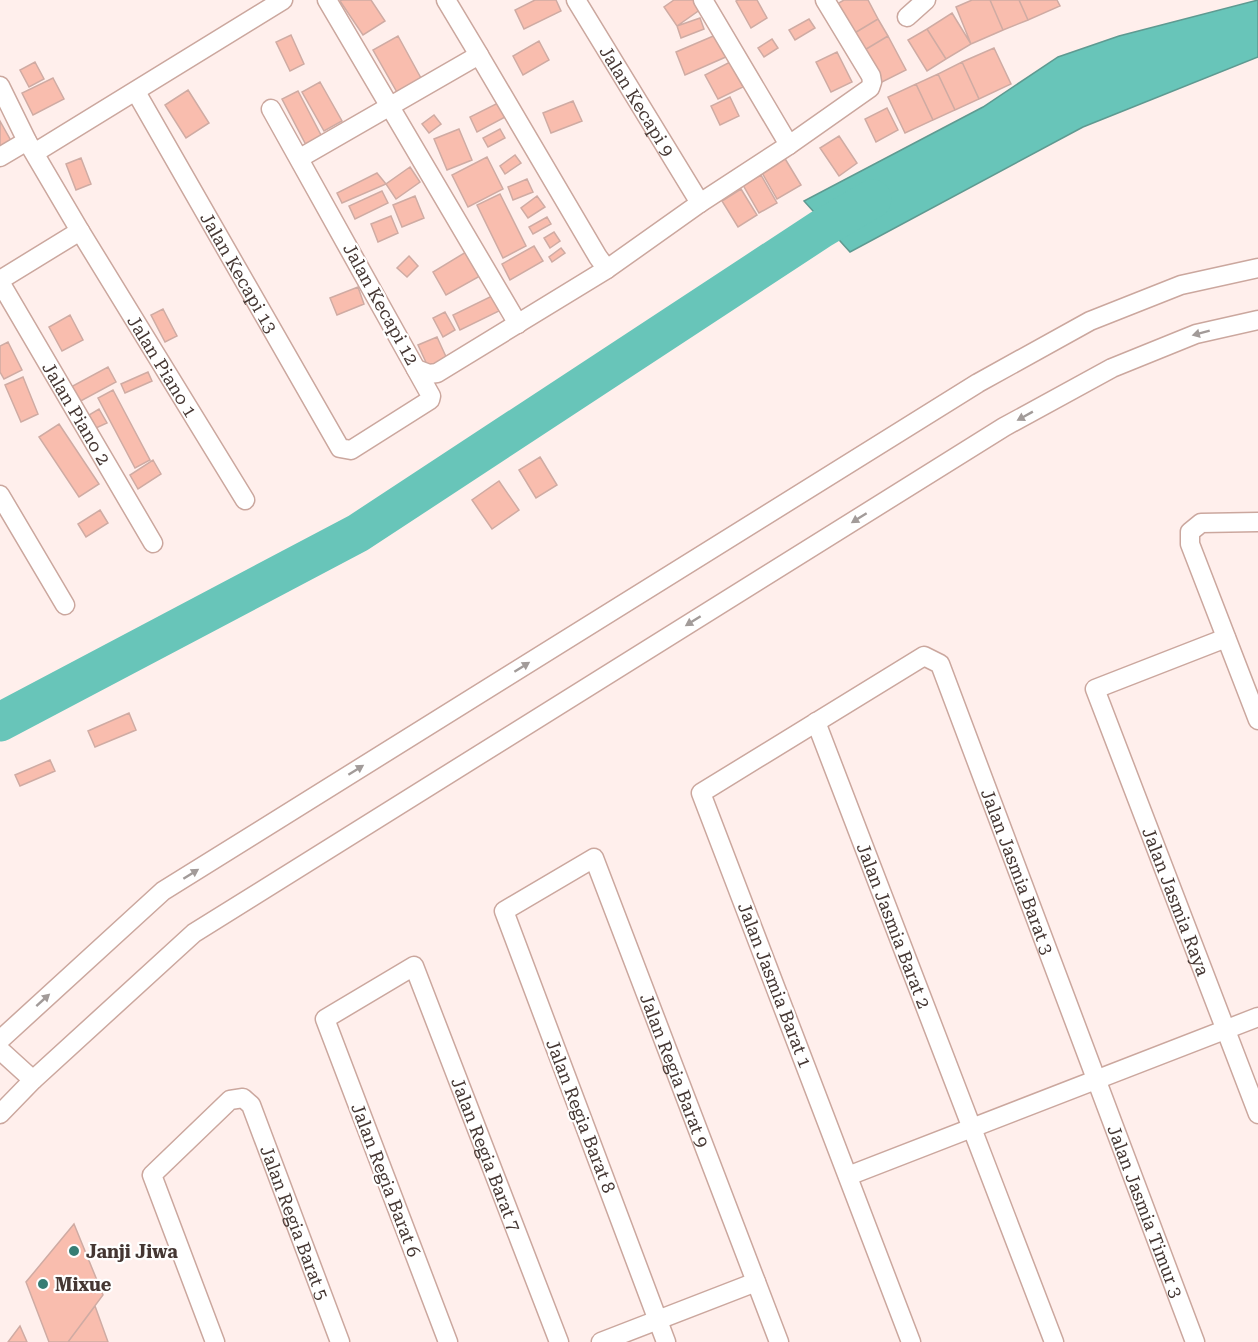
<svg xmlns="http://www.w3.org/2000/svg" width="1258" height="1342" font-family="'Roboto Serif',serif">
  <rect width="100%" height="100%" fill="#ffefec"/>
  <path fill="#68c5b9" stroke="#5e9a91" stroke-width="1.5" d="M1258 0V57L1083 127 850 252 804 201 983 107 1058 57 1119 36Z"/>
  <g fill="none" stroke-linecap="round" stroke-linejoin="round">
    <path stroke="#68c5b9" stroke-width="39" d="M0 722 358 533 821 229 872 199"/>
  </g>
  <path fill="#f9bdae" stroke="#cfaba3" stroke-width="1.5" d="M342 0H371L385 21 363 35 340 1Z
    M535 0H556L561 11 524 29 515 10Z
    M674 0H695L701 9 677 26 664 7Z
    M738 0H757L767 18 751 28 736 1Z
    M844 0H868L878 19 853 34 837 4Z
    M972 0H990L1003 30 971 44 956 7Z
    M990 0H1019L1028 20 1003 30Z
    M1019 0H1057L1060 6 1028 20Z
    M952 13 971 44 946 59 927 29Z
    M700 18 704 29 681 38 677 26Z
    M809 19 815 28 795 40 789 30Z
    M878 19 888 36 863 51 853 34Z
    M927 29 946 59 927 71 908 40Z
    M718 34 728 56 685 75 676 52Z
    M291 35 304 64 290 71 276 42Z
    M398 36 422 80 398 94 373 50Z
    M888 36 906 70 880 83 863 51Z
    M772 39 778 48 764 57 758 48Z
    M539 41 549 60 523 75 513 56Z
    M994 48 1011 84 979 99 962 62Z
    M837 52 852 82 831 92 816 62Z
    M35 62 44 79 29 87 20 70Z
    M730 62 743 87 718 99 705 75Z
    M962 62 979 99 955 110 938 74Z
    M938 74 955 110 933 120 916 84Z
    M53 78 64 99 33 115 22 93Z
    M320 82 342 121 324 131 302 92Z
    M916 84 933 120 905 133 888 97Z
    M188 90 209 123 186 138 165 105Z
    M298 91 322 137 306 145 282 99Z
    M730 97 739 116 720 125 711 106Z
    M502 101 509 115 477 132 470 117Z
    M573 101 582 121 551 133 543 113Z
    M887 108 898 130 876 142 865 119Z
    M434 115 441 124 429 133 422 124Z
    M0 121 15 148 0 156Z
    M459 129 472 160 447 170 434 139Z
    M500 129 505 138 488 147 483 138Z
    M839 136 857 163 839 176 820 148Z
    M515 155 521 163 505 174 500 166Z
    M487 157 503 189 468 207 452 175Z
    M784 157 801 185 777 199 761 171Z
    M81 158 91 184 76 190 66 164Z
    M410 167 420 182 396 199 386 184Z
    M377 173 386 184 342 203 337 193Z
    M761 175 777 203 759 213 743 185Z
    M527 179 533 192 513 200 508 187Z
    M741 189 757 215 738 227 722 201Z
    M382 191 388 203 355 219 349 206Z
    M500 194 526 246 503 258 477 205Z
    M415 196 424 218 402 227 393 205Z
    M537 196 545 207 528 218 521 208Z
    M391 216 398 233 378 242 371 224Z
    M547 217 551 224 533 234 529 227Z
    M554 232 560 241 550 248 544 238Z
    M534 246 543 261 510 280 502 264Z
    M561 248 565 253 552 262 549 257Z
    M466 252 480 276 446 295 433 272Z
    M409 256 418 266 407 277 397 268Z
    M358 287 364 304 337 315 330 298Z
    M492 296 499 311 460 330 453 315Z
    M163 309 177 336 165 342 151 315Z
    M445 312 455 330 443 337 433 318Z
    M70 315 83 340 62 351 49 327Z
    M437 337 448 361 429 369 418 345Z
    M8 342 22 370 4 379 0 372V346Z
    M108 367 116 382 77 403 69 388Z
    M148 372 152 381 125 393 121 384Z
    M23 377 38 414 21 422 5 385Z
    M113 390 150 460 135 468 98 398Z
    M99 409 107 423 96 428 89 415Z
    M59 424 99 484 79 497 39 437Z
    M540 457 557 485 536 498 519 470Z
    M153 460 161 474 138 489 130 475Z
    M499 481 519 510 492 529 472 500Z
    M100 510 108 523 86 537 78 524Z
    M129 713 136 730 95 747 88 731Z
    M50 760 55 771 20 786 15 775Z
    M74 1224 103 1295 68 1342H49L26 1282Z
    M95 1306 108 1342H68Z
    M20 1326 27 1342H8Z"/>
  <g fill="none" stroke-linecap="round" stroke-linejoin="round">
    <defs>
      <g id="street">
        <path d="M327 0 518 324"/>
        <path d="M446 0 479 55"/>
        <path id="s1" d="M576 0 700 203"/>
        <path d="M703 0 789 145 870 88 872 82 871 76 825 0"/>
        <path d="M907 17 926 0"/>
        <path id="s2" d="M0 86 27 141 80 231 245 500"/>
        <path id="s3" d="M136 92 340 448 351 450 430 400 431 396 271 109"/>
        <path d="M36 152 283 0"/>
        <path d="M0 157 27 141"/>
        <path d="M300 158 479 55 598 257 607 269 700 203 789 145"/>
        <path d="M0 280 80 231"/>
        <path id="s4" d="M0 282 153 543"/>
        <path d="M416 369 429 374 437 373 607 269"/>
        <path d="M0 495 65 605"/>
        <path d="M1258 522 1201 523 1190 532V544L1258 720"/>
        <path id="s5" d="M1226 638 1095 689 1258 1114"/>
        <path id="s6" d="M816 722 1054 1342"/>
        <path d="M0 1040 163 891 978 383 1090 321 1181 285 1258 268"/>
        <path d="M0 1050 33 1080"/>
        <path d="M0 1114 33 1080 194 933 1004 427 1112 368 1196 334 1258 320"/>
        <path d="M848 1176 1258 1017"/>
        <path id="s7" d="M215 1342 152 1175 230 1100 243 1098 251 1105 340 1342"/>
        <path id="s8" d="M448 1342 325 1019 414 966 559 1342"/>
        <path d="M601 1342 756 1282"/>
        <path id="s9" d="M666 1342 504 911 594 858 779 1342"/>
        <path id="s10" d="M911 1342 701 793 924 656 940 664 1195 1342"/>
      </g>
    </defs>
    <use href="#street" stroke="#cba79e" stroke-width="21"/>
    <use href="#street" stroke="#fff" stroke-width="18"/>
  </g>
  <defs><path id="oneway-solid" d="M-6-.8H1V-3.2L6.5 0L1 3.2V.8H-6Z" transform="scale(1.5)"/></defs>
  <g fill="#a29b99">
    <use href="#oneway-solid" transform="translate(1201 333) rotate(165)"/>
    <use href="#oneway-solid" transform="translate(1025 416) rotate(151)"/>
    <use href="#oneway-solid" transform="translate(859 518) rotate(148)"/>
    <use href="#oneway-solid" transform="translate(693 621) rotate(148)"/>
    <use href="#oneway-solid" transform="translate(522 667) rotate(-32)"/>
    <use href="#oneway-solid" transform="translate(356 770) rotate(-32)"/>
    <use href="#oneway-solid" transform="translate(191 874) rotate(-32)"/>
    <use href="#oneway-solid" transform="translate(43 1000) rotate(-42)"/>
  </g>
  <g fill="#367d74" stroke="#fff" stroke-width="2">
    <circle cx="74" cy="1251" r="6"/>
    <circle cx="43" cy="1284" r="6"/>
  </g>
  <g text-anchor="middle" dominant-baseline="central" stroke-width="4.5" stroke-linejoin="round" paint-order="stroke">
    <g font-size="18" fill="#453733" stroke="#fff">
      <text stroke="none"><textPath href="#s1" startOffset="118">Jalan Kecapi 9</textPath></text>
      <text stroke="none"><textPath href="#s3" startOffset="208">Jalan Kecapi 13</textPath></text>
      <text transform="translate(381 304) rotate(61)">Jalan Kecapi 12</text>
      <text stroke="none"><textPath href="#s2" startOffset="324">Jalan Piano 1</textPath></text>
      <text stroke="none"><textPath href="#s4" startOffset="152">Jalan Piano 2</textPath></text>
      <text stroke="none"><textPath href="#s10" startOffset="1089">Jalan Jasmia Barat 3</textPath></text>
      <text stroke="none"><textPath href="#s5" startOffset="368">Jalan Jasmia Raya</textPath></text>
      <text stroke="none"><textPath href="#s6" startOffset="218">Jalan Jasmia Barat 2</textPath></text>
      <text transform="translate(775 985) rotate(69)">Jalan Jasmia Barat 1</text>
      <text stroke="none"><textPath href="#s9" startOffset="792">Jalan Regia Barat 9</textPath></text>
      <text transform="translate(581 1116) rotate(69)">Jalan Regia Barat 8</text>
      <text stroke="none"><textPath href="#s8" startOffset="651">Jalan Regia Barat 7</textPath></text>
      <text transform="translate(386 1180) rotate(69)">Jalan Regia Barat 6</text>
      <text stroke="none"><textPath href="#s10" startOffset="1452">Jalan Jasmia Timur 3</textPath></text>
      <text stroke="none"><textPath href="#s7" startOffset="436">Jalan Regia Barat 5</textPath></text>
    </g>
    <g font-size="18" font-weight="bold" fill="#453733" stroke="#fff" text-anchor="start">
      <text x="86" y="1251">Janji Jiwa</text>
      <text x="55" y="1284">Mixue</text>
    </g>
  </g>
</svg>
